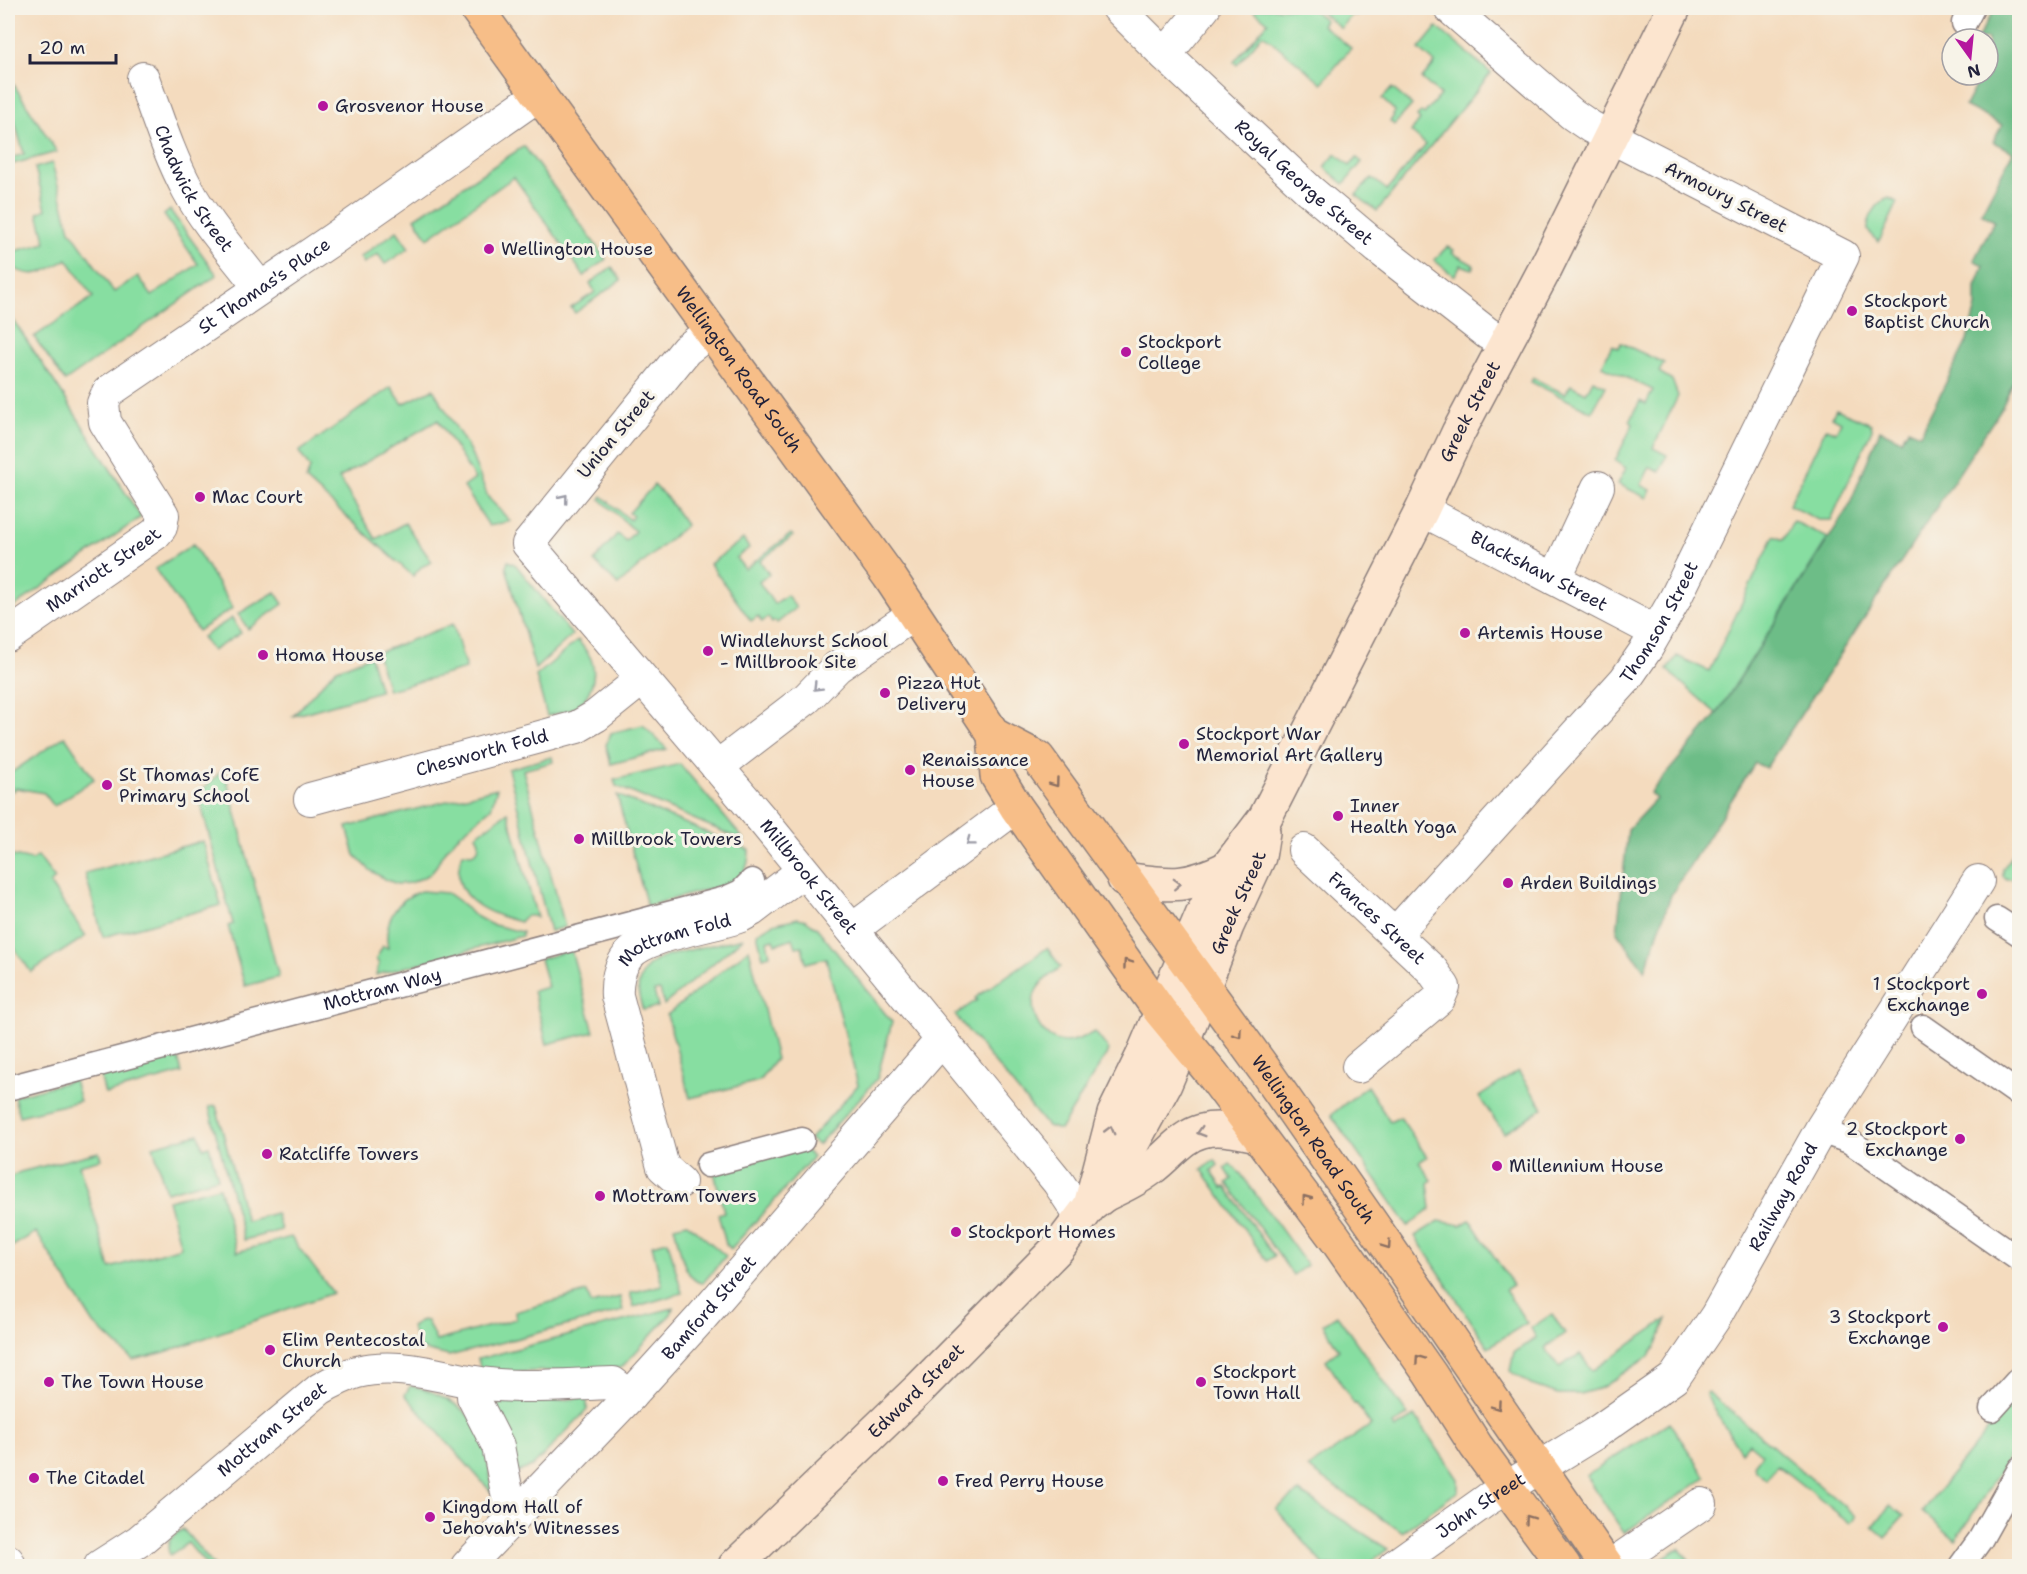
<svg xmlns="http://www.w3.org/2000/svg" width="2027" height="1574" font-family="'Shantell Sans',sans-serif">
  <rect width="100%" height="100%" fill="#f7f3e8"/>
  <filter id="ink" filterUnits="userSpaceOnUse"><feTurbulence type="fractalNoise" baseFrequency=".0167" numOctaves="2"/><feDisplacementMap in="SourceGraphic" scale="12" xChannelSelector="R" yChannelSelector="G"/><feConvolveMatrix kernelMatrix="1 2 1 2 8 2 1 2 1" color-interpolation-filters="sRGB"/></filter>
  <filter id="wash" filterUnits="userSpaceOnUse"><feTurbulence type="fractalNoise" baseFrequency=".008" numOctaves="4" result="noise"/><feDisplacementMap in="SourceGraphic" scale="24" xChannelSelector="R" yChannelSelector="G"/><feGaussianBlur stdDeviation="1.35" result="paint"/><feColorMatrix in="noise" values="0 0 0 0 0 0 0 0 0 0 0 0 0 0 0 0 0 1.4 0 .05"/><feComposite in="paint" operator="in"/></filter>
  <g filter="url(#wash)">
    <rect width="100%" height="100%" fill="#f4dbbe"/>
    <path fill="#87dea1" stroke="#54806e" stroke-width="1.5" d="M1251 8H1310L1325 20 1322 25 1351 48 1322 83 1263 34 1237 65 1234 62 1268 22Z
      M1316 8H1363L1356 16 1353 14 1341 28Z
      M1437 27 1491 73 1377 211 1356 195 1372 178 1387 190 1426 145 1411 132 1420 120 1417 117 1421 112 1424 114 1440 95 1422 79 1435 63 1419 49Z
      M14 85 57 152 9 165 8 159 24 154 14 119 8 121V88Z
      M1392 88 1412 105 1394 125 1390 121 1394 116 1393 115 1395 111 1382 99Z
      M524 146 606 259 584 276 514 177 428 238 415 218Z
      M1336 154 1350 166 1357 158 1362 162 1344 184 1324 167Z
      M52 163 70 230 114 292 138 276 152 296 198 264 164 215 170 210 217 275 65 381 34 337 93 297 67 259C46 272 31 282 8 264V222L15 251 46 243 38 213 46 209 35 168Z
      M1889 198 1898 202 1879 242 1868 231C1867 218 1877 202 1889 198Z
      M397 231 409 248 385 264 378 254 364 263 360 257Z
      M1447 247 1454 250 1452 253 1474 265 1472 269 1461 265 1454 276 1434 260Z
      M612 267 621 280 575 313 571 308 595 292 590 283Z
      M8 312 61 392 141 517 8 611Z
      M1621 343 1664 363 1659 372 1672 380 1678 396 1653 448 1667 455 1660 471 1650 467 1641 485 1651 490 1647 498 1618 484 1626 468 1615 461 1633 424 1630 421 1640 401 1646 404 1653 390 1602 366 1612 345 1619 348Z
      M1533 378 1565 394 1571 385 1586 393 1593 380 1606 386 1592 412 1531 382Z
      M391 387 403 404 433 389 470 451 488 497 510 521 489 526 464 487 475 479 438 420 339 478 376 539 405 523 432 562 421 567 413 576 306 480 310 468 299 452Z
      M1836 409 1871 424 1872 429 1831 520H1818L1789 505 1826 428 1836 432 1841 422 1832 417Z
      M654 485 667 498 686 525 618 585 594 561 617 534 626 541 635 531 600 499 602 496 630 520 633 516 629 513Z
      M1793 521 1828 538 1717 714 1667 670 1677 656 1709 671 1774 536 1783 540Z
      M791 534 793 536 760 561 769 574 759 582 774 604 787 595 796 608 777 623 775 621 772 623 768 617 762 622 758 616 751 621 710 564 743 539 749 548 736 558 745 569Z
      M193 544 233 608 198 631 155 569Z
      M508 561 516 565 572 635 535 669 506 567Z
      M275 592 283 604 248 629 238 614Z
      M232 618 241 633 212 651 202 637Z
      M453 624 466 669 388 690 377 653Z
      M578 640C582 646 588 652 591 659 598 676 590 699 574 708 566 712 555 713 547 716L536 676Z
      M370 656 380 691 293 716 335 670Z
      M643 725 667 749 611 764 606 745 611 733Z
      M65 736 94 779 54 806 44 793 16 788 13 791 8 782V775Z
      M552 757 553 762 523 770 565 927 550 931 508 769Z
      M680 764 745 841 616 786 614 780Z
      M224 769 279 977 245 986 228 926 233 924 198 794Z
      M497 788 491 808 456 838 442 855 437 865 430 874 411 883 397 884 385 879 371 871 355 855 347 827Z
      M617 795 749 850C749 864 746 873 735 882L647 906Z
      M508 812 537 918C530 914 525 915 520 922 485 913 445 896 463 853L472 854 478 850 479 842 476 835Z
      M203 841 221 905 103 937 85 873Z
      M2019 845V879H2007L2003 876V869Z
      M8 855 32 860 38 856 55 879 50 884 86 936 31 972 8 939Z
      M421 891 447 893 464 905 472 914 490 924 522 932V936L376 975 379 964 376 959 383 946 388 948C383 922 396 899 421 891Z
      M798 918 806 920 817 928 892 1022 877 1079 818 1145 810 1139 858 1085 826 958 806 963 802 946 796 947 793 938 776 944 774 939 767 941 770 955 763 957 757 933 773 924Z
      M743 938 664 1005 660 990 654 991 658 1007 643 1010C640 1001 637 992 639 983 641 975 646 968 652 963 665 953 724 943 743 938Z
      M1047 948 1061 967C1052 974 1043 979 1037 989 1026 1009 1040 1041 1065 1042 1077 1042 1085 1036 1095 1032L1109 1050 1060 1130 1047 1126 955 1015 977 1000 975 998Z
      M749 949 776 1059 759 1081 690 1098 667 1015Z
      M571 950 594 1032 547 1044 533 991 548 987 540 959Z
      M177 1054 182 1073 105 1094 100 1075Z
      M1518 1071 1543 1108 1504 1133 1479 1097Z
      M74 1080 80 1101 19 1116 14 1096Z
      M1367 1086 1390 1122 1400 1117 1427 1157 1419 1162 1432 1180 1428 1183 1431 1209 1408 1226 1331 1115Z
      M216 1106 246 1221 276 1213 281 1230 244 1240 209 1107Z
      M199 1134 203 1148 209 1146 218 1178 166 1192 153 1146Z
      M801 1147 813 1157 731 1249 726 1244 718 1214 724 1212 714 1172Z
      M99 1152 101 1159 79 1165 110 1268 181 1247 168 1200 219 1187 237 1252 291 1237 333 1293 165 1352 133 1360 94 1324 36 1232 8 1249V1178L20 1172Z
      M1215 1160 1218 1165 1211 1171 1223 1188 1226 1187 1274 1256 1267 1261 1202 1170Z
      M1230 1164 1241 1174 1307 1265 1293 1275 1227 1183 1232 1179 1225 1168Z
      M1470 1220 1513 1285 1505 1290 1527 1323 1488 1347 1415 1236 1439 1221 1461 1225Z
      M687 1223 726 1256 703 1283C683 1282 679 1242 674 1226Z
      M668 1241 682 1293 634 1307 630 1293 662 1285 652 1245Z
      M587 1292 591 1304 620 1297 623 1311 449 1356 420 1349 411 1327 422 1320 427 1321 436 1341 516 1319 515 1312Z
      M673 1308 671 1314 621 1368 517 1372 481 1370 478 1359Z
      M1552 1314 1565 1333 1545 1348 1559 1367 1580 1354 1592 1371 1667 1319 1657 1345 1648 1357 1601 1388 1580 1394H1558L1531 1385 1510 1371 1514 1352 1536 1338 1531 1328Z
      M1337 1315 1408 1415 1393 1425 1395 1429 1415 1416 1458 1479V1491L1402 1532 1308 1468 1371 1425 1356 1403 1354 1404 1326 1360 1339 1350 1323 1324Z
      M410 1386C434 1389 469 1408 479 1431 486 1445 490 1478 494 1495L405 1395Z
      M2019 1391V1441L1956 1540 1922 1511Z
      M1708 1392 1856 1516V1517L1850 1523 1777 1465 1766 1479 1755 1470 1754 1465 1762 1454 1749 1443 1741 1452 1712 1407 1706 1394Z
      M587 1397V1410L532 1467 517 1472 495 1409 503 1402H546Z
      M1669 1422 1706 1477 1624 1533 1586 1476Z
      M1299 1492 1388 1549 1365 1566H1325L1276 1509Z
      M1890 1505 1904 1516 1885 1537 1873 1527Z
      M183 1529 214 1566H207L188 1543 170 1555C164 1542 172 1536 183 1529Z
      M1679 1548 1693 1566H1649Z"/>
    <path fill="#6dbd87" stroke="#487061" stroke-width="1.5" d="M1995 8H2019V370L2001 409 1766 768 1755 763 1671 895 1645 971 1617 932 1628 829 1656 799 1650 793 1717 714 1848 508 1880 430 1901 440 1908 429 1920 434 1967 341 1976 307V287L1984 266 1974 260 1994 221 1981 213 2013 152 1993 142 2002 125 1965 106 1981 75H1988V39H1977Z"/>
  </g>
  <g filter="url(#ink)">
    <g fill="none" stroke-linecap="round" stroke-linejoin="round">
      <defs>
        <g id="pedestrian">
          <path d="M1964 23 1972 8"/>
          <path d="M1997 919 2020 934"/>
          <path d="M1923 1027 2020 1095"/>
          <path id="s1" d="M8 1088 725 899 741 892 752 881"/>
          <path d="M1820 1131 1849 1141 2020 1260"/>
          <path d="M708 1165 802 1140"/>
          <path d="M1992 1409 2020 1378"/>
          <path d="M1961 1566 1980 1540 2020 1469"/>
        </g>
        <g id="minor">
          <path id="s2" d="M1118 8 1165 55 1309 190 1378 248 1487 333 1504 343"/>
          <path d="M1165 55 1204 8"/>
          <path id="s3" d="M143 78C157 116 169 155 188 190 207 225 236 256 260 288"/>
          <path id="s4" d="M711 331 686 350 528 544 764 822 1058 1182 1081 1217"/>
          <path id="s5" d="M1422 510 1656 632"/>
          <path d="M1555 579 1598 487"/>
          <path id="s6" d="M8 636 155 534 161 527 163 515 105 422 103 403 108 392 333 239 540 94"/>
          <path d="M717 767 807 698 837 667 914 614"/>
          <path id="s7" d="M310 799 577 727 596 716 642 679"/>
          <path id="s8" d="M1304 850 1432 970 1444 987 1439 999 1358 1067"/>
          <path d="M853 929 1016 807"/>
          <path id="s9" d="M1395 934 1625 680 1647 648 1675 599 1843 256 1591 127 1572 114 1450 8"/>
          <path id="s10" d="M680 1182 663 1167 617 996C616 983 619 967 628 956 645 934 713 927 741 916L752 910 803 871"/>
          <path d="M473 1383V1397L498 1446 512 1519"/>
          <path d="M8 1561 10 1566"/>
          <path id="s11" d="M100 1566 139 1541 320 1389C332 1382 344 1376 357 1372 404 1360 452 1382 498 1385 536 1388 575 1384 613 1383L630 1396"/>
          <path id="s12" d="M467 1566 630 1396 700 1319 932 1051 944 1041"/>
          <path id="s13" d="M1394 1566 1488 1499 1594 1434 1674 1378 1716 1316 1822 1127 1978 881"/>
          <path d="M1610 1566 1701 1504"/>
        </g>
        <g id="secondary">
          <path d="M1124 879C1170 885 1184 889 1227 868"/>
          <path d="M1104 1195C1121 1187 1138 1179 1153 1167 1169 1155 1182 1136 1202 1131 1221 1126 1240 1132 1258 1135"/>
          <path id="s14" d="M1090 1206 1114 1114 1142 1057 1203 913 1227 868 1265 818 1422 510 1458 433 1545 269 1674 8"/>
          <path id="s15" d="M735 1566 919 1389 1058 1248 1090 1206 1104 1195 1165 1084 1184 1039 1227 926 1259 857 1263 832"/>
        </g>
        <g id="trunk">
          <path id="s16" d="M476 8 889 576 994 735 1038 758 1264 1069 1388 1247 1607 1566"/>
          <path d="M994 735 997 776 1016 807 1160 1011 1213 1075 1335 1238 1430 1374 1476 1446 1564 1566"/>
        </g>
      </defs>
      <use href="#pedestrian" stroke="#8b7e7c" stroke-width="27"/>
      <use href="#minor" stroke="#8b7e7c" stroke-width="34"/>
      <use href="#secondary" stroke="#8b7e7c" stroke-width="36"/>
      <use href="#trunk" stroke="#8b7e7c" stroke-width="36"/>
      <use href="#pedestrian" stroke="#fff" stroke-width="24"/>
      <use href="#minor" stroke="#fff" stroke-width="32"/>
      <use href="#secondary" stroke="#fce5cf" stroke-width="33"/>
      <use href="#trunk" stroke="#f7be88" stroke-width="33"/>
    </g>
    <defs><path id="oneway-chevron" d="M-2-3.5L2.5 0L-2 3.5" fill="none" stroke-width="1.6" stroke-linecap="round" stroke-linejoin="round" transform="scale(1.5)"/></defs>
    <g stroke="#9c9ca7">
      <use href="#oneway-chevron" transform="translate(564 498) rotate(-51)"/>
      <use href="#oneway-chevron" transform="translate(817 687) rotate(135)"/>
      <use href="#oneway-chevron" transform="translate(970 842) rotate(143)"/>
    </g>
    <g stroke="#8c7062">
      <use href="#oneway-chevron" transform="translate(1055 783) rotate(54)"/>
      <use href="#oneway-chevron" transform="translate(1127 963) rotate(-125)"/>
      <use href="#oneway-chevron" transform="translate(1238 1034) rotate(54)"/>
      <use href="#oneway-chevron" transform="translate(1306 1199) rotate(-127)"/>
      <use href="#oneway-chevron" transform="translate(1387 1245) rotate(55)"/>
      <use href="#oneway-chevron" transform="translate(1419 1359) rotate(-125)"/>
      <use href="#oneway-chevron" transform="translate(1497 1406) rotate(55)"/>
      <use href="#oneway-chevron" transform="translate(1529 1519) rotate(-126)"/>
    </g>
    <g stroke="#9a8d8c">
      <use href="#oneway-chevron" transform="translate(1177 884) rotate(-2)"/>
      <use href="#oneway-chevron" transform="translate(1110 1130) rotate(-75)"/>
      <use href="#oneway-chevron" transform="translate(1201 1132) rotate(163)"/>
    </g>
  </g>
  <g fill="#b5179e" stroke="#f7f3e8" stroke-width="2">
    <circle cx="323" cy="106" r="6"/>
    <circle cx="489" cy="249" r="6"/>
    <circle cx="1852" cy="311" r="6"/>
    <circle cx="1126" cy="352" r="6"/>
    <circle cx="200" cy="497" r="6"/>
    <circle cx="1465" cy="633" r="6"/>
    <circle cx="708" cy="651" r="6"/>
    <circle cx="263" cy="655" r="6"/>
    <circle cx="885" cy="693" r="6"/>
    <circle cx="1184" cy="744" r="6"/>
    <circle cx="910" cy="770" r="6"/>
    <circle cx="107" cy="785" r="6"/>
    <circle cx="1338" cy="816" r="6"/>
    <circle cx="579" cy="839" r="6"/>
    <circle cx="1508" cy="883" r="6"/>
    <circle cx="1982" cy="994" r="6"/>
    <circle cx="1960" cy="1139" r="6"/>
    <circle cx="267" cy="1154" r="6"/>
    <circle cx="1497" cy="1166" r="6"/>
    <circle cx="600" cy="1196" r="6"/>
    <circle cx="956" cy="1232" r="6"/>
    <circle cx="1943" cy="1327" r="6"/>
    <circle cx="270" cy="1350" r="6"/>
    <circle cx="49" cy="1382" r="6"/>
    <circle cx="1201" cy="1382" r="6"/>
    <circle cx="34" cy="1478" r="6"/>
    <circle cx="943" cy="1481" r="6"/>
    <circle cx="430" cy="1517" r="6"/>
  </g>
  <g text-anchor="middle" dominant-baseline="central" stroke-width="6" stroke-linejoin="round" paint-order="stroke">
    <g font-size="18" fill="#22223b" stroke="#f7f3e8" text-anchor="start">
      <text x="335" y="106">Grosvenor House</text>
      <text x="501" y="249">Wellington House</text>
      <text x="1864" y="301">Stockport<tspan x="1864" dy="21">Baptist Church</tspan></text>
      <text x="1138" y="342">Stockport<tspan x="1138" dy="21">College</tspan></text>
      <text x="212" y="497">Mac Court</text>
      <text x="1477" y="633">Artemis House</text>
      <text x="720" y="641">Windlehurst School<tspan x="720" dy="21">- Millbrook Site</tspan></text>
      <text x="275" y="655">Homa House</text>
      <text x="897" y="683">Pizza Hut<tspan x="897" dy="21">Delivery</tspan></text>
      <text x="1196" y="734">Stockport War<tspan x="1196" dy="21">Memorial Art Gallery</tspan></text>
      <text x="922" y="760">Renaissance<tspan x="922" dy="21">House</tspan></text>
      <text x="119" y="775">St Thomas' CofE<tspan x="119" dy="21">Primary School</tspan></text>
      <text x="1350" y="806">Inner<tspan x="1350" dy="21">Health Yoga</tspan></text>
      <text x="591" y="839">Millbrook Towers</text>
      <text x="1520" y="883">Arden Buildings</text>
      <text x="1970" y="984" text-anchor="end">1 Stockport<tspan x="1970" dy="21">Exchange</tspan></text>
      <text x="1948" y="1129" text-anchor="end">2 Stockport<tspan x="1948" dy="21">Exchange</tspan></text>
      <text x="279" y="1154">Ratcliffe Towers</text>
      <text x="1509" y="1166">Millennium House</text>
      <text x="612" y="1196">Mottram Towers</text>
      <text x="968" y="1232">Stockport Homes</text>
      <text x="1931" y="1317" text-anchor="end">3 Stockport<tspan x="1931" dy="21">Exchange</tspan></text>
      <text x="282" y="1340">Elim Pentecostal<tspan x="282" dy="21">Church</tspan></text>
      <text x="1213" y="1372">Stockport<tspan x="1213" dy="21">Town Hall</tspan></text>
      <text x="61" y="1382">The Town House</text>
      <text x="46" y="1478">The Citadel</text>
      <text x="955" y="1481">Fred Perry House</text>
      <text x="442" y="1507">Kingdom Hall of<tspan x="442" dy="21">Jehovah's Witnesses</tspan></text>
    </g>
    <g font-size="18" fill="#22223b" stroke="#f7f3e8">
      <text stroke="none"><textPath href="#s2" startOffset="255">Royal George Street</textPath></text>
      <text stroke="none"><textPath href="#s3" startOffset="122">Chadwick Street</textPath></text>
      <text transform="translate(1726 197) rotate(27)">Armoury Street</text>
      <text stroke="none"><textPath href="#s6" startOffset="530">St Thomas's Place</textPath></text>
      <text stroke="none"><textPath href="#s16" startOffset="447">Wellington Road South</textPath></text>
      <text stroke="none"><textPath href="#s14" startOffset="884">Greek Street</textPath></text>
      <text transform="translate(616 434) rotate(-50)">Union Street</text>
      <text stroke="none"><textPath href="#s6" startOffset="116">Marriott Street</textPath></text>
      <text stroke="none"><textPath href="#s5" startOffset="132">Blackshaw Street</textPath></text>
      <text stroke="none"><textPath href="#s9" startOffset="410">Thomson Street</textPath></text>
      <text stroke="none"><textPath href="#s7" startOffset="178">Chesworth Fold</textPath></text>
      <text stroke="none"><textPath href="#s4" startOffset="717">Millbrook Street</textPath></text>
      <text stroke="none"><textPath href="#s15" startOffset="846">Greek Street</textPath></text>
      <text stroke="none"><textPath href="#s8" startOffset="100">Frances Street</textPath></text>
      <text stroke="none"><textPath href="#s10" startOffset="292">Mottram Fold</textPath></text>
      <text stroke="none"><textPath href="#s1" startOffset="387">Mottram Way</textPath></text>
      <text stroke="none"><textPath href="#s16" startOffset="1413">Wellington Road South</textPath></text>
      <text stroke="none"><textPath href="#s13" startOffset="549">Railway Road</textPath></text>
      <text stroke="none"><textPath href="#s12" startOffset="354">Bamford Street</textPath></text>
      <text stroke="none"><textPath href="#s15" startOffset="252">Edward Street</textPath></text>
      <text stroke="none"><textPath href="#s11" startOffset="220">Mottram Street</textPath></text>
      <text stroke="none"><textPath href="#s13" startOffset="106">John Street</textPath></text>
    </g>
  </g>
  <rect width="2027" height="1574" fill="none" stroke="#f7f3e8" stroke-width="30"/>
  <g transform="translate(1970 57) rotate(165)"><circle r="28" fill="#f7f3e8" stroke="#a29fa3" stroke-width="1.5"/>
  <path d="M0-4.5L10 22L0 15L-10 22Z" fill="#b5179e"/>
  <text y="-9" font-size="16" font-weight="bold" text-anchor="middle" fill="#22223b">N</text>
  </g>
  <path d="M30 54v9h86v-9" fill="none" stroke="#22223b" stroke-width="3"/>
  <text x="39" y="54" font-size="18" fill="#22223b" stroke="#f7f3e8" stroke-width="4.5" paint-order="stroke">20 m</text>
</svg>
